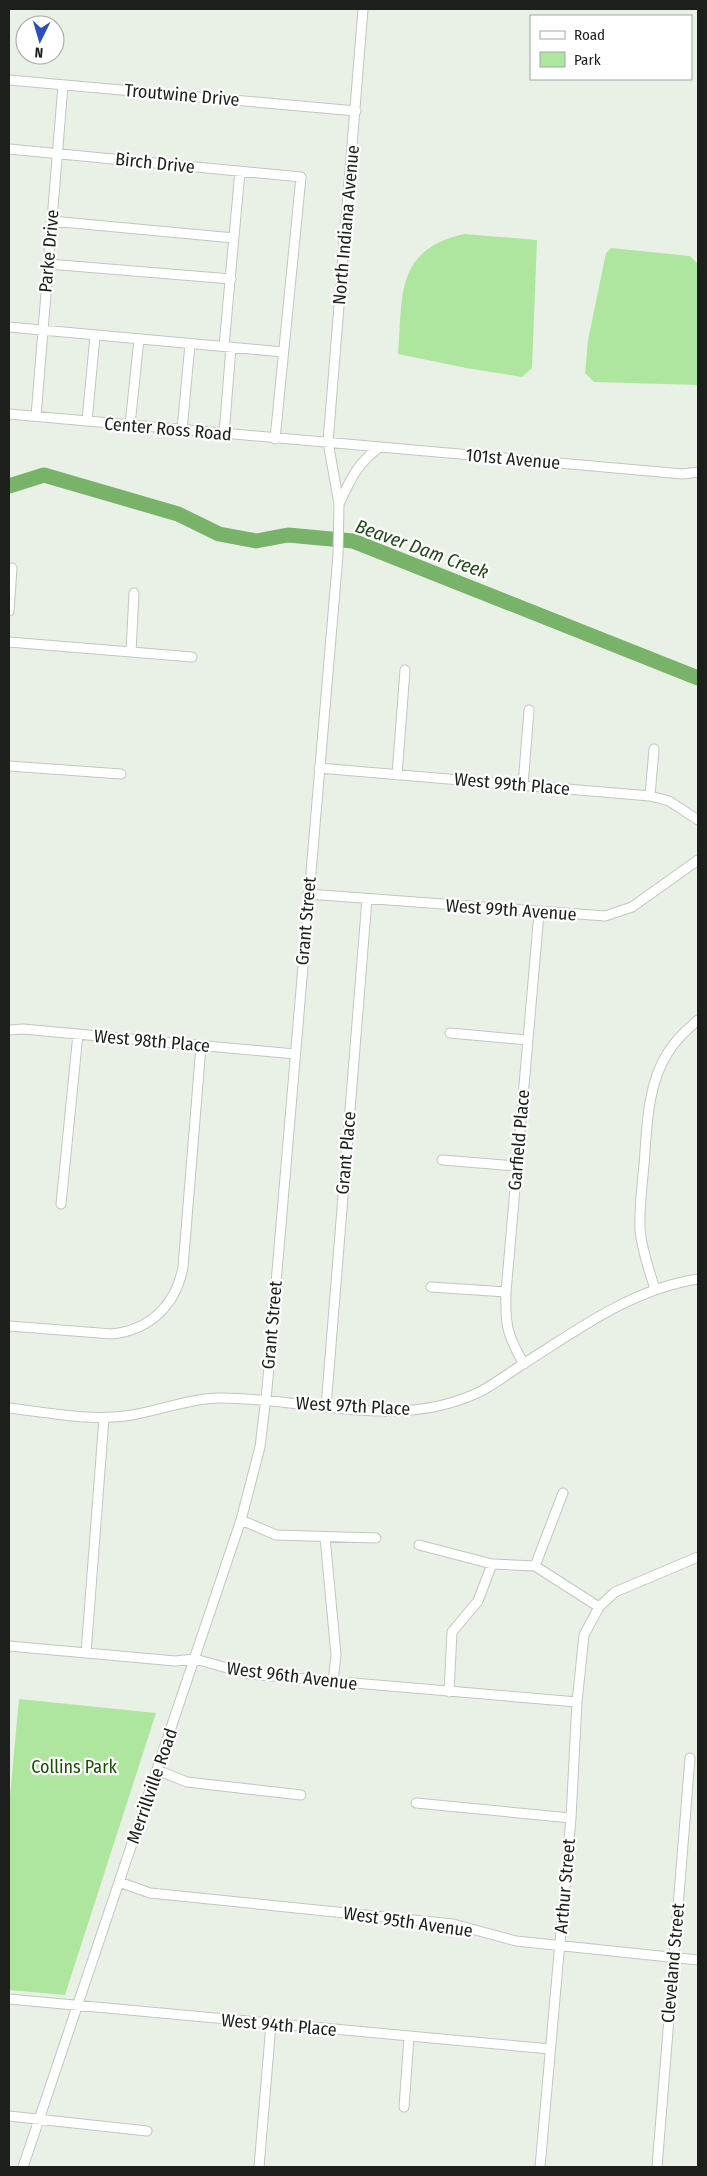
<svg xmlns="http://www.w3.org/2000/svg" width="707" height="2176" font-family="'Fira Sans Condensed',sans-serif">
  <rect width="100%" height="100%" fill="#e9f1e6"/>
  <path fill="#aee69f" d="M464 234 537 240 532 368 522 377 466 368 398 354C403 296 394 250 464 234Z
    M611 248 690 256 698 264V385L594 382 585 373 588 340 606 253Z
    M19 1699 156 1713 65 1995 9 1990V1807Z"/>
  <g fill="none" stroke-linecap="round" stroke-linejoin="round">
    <path stroke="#78b369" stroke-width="15" d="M9 486 44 475 178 514 219 534 256 541 288 535 353 541 698 678"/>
    <defs>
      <path id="minor" d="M9 80 356 111
        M9 149 301 177 275 439
        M51 221 234 238
        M48 264 231 279
        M9 327 283 352
        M224 346 240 171
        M9 414 683 474 698 472
        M36 416 63 85
        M87 421 95 336
        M130 425 139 339
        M182 430 190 344
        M224 434 231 347
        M339 504C350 480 358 462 380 447
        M9 611 12 568
        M9 642 192 657
        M131 652 134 593
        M9 766 121 774
        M319 768 650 796 669 801 698 820
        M397 775 405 670
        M523 785 529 710
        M650 796 654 749
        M308 894 605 916 632 907 698 860
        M9 1030 23 1029 295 1054
        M450 1033 527 1040
        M442 1160 517 1166
        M61 1204 78 1034
        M431 1287 506 1292
        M655 1289C649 1270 642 1251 640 1230 639 1208 642 1187 644 1165 647 1128 647 1086 667 1054 675 1040 686 1030 698 1020
        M9 1326 112 1334C150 1330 176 1305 183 1267L201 1046
        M524 1364C507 1335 505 1325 506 1292L539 913
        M326 1407 367 899
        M9 1408C46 1412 87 1421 125 1416 157 1412 185 1399 218 1398 303 1397 393 1431 475 1394 491 1387 506 1375 520 1366 576 1331 631 1289 698 1279
        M241 1520 276 1535 376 1538
        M325 1537 336 1655 333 1682
        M419 1545 492 1564 535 1566 599 1607
        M535 1566 563 1493
        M9 1646 175 1661 195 1659 249 1674 577 1702
        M86 1653 104 1418
        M449 1692 452 1632 478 1601 492 1564
        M157 1770 187 1782 301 1795
        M416 1803 571 1818
        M119 1882 150 1893 453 1924 516 1941 698 1960
        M9 1999 550 2049
        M404 2107 409 2037
        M9 2116 147 2131
        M23 2167 241 1520 260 1447 267 1389 338 555 339 504 328 442 363 9
        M259 2167 271 2024
        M540 2167 571 1818 577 1702 584 1635 599 1607 615 1592 698 1557
        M657 2167 690 1758"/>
    </defs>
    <use href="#minor" stroke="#c0c8be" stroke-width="11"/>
    <use href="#minor" stroke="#fff" stroke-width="9"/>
  </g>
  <g text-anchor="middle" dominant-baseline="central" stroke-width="4.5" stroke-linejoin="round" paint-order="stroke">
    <g font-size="18" fill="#1c1f1b" stroke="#fff">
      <text transform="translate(182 95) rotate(5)">Troutwine Drive</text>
      <text transform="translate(155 163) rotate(6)">Birch Drive</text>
      <text transform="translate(346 225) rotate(-85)">North Indiana Avenue</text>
      <text transform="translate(49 251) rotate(-85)">Parke Drive</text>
      <text transform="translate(168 429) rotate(5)">Center Ross Road</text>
      <text transform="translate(513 459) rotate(5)">101st Avenue</text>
      <text transform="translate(512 784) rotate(5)">West 99th Place</text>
      <text transform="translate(511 910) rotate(4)">West 99th Avenue</text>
      <text transform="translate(306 921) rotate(-85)">Grant Street</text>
      <text transform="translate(152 1041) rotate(5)">West 98th Place</text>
      <text transform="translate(519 1140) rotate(-85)">Garfield Place</text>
      <text transform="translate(346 1153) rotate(-85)">Grant Place</text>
      <text transform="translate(272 1325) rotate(-85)">Grant Street</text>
      <text transform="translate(353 1406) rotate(3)">West 97th Place</text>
      <text transform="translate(292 1676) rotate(7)">West 96th Avenue</text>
      <text transform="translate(152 1786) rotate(-71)">Merrillville Road</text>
      <text transform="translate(565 1886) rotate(-85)">Arthur Street</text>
      <text transform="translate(408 1922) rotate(8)">West 95th Avenue</text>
      <text transform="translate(673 1963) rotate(-85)">Cleveland Street</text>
      <text transform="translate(279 2025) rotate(5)">West 94th Place</text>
    </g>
    <g font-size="18" fill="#175000" stroke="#fff">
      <text x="74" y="1767">Collins Park</text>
    </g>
    <g font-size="19" font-style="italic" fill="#224916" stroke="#fff">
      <text transform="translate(422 549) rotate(20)">Beaver Dam Creek</text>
    </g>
  </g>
  <rect width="707" height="2176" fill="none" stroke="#1c1f1b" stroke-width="20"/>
  <rect x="530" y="15" width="162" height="65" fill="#ffffff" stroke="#a4a5a4"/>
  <rect x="540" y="31" width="25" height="8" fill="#ffffff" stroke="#a4a5a4"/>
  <text x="574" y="40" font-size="15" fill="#1c1f1b">Road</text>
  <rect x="540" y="52" width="25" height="15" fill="#aee69f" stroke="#a4a5a4"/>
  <text x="574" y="65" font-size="15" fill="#1c1f1b">Park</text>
  <g transform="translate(40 40) rotate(185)"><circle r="24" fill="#ffffff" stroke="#a4a5a4"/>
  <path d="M0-4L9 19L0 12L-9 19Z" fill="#2c4ebe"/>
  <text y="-8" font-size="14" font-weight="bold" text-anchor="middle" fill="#1c1f1b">N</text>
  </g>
</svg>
